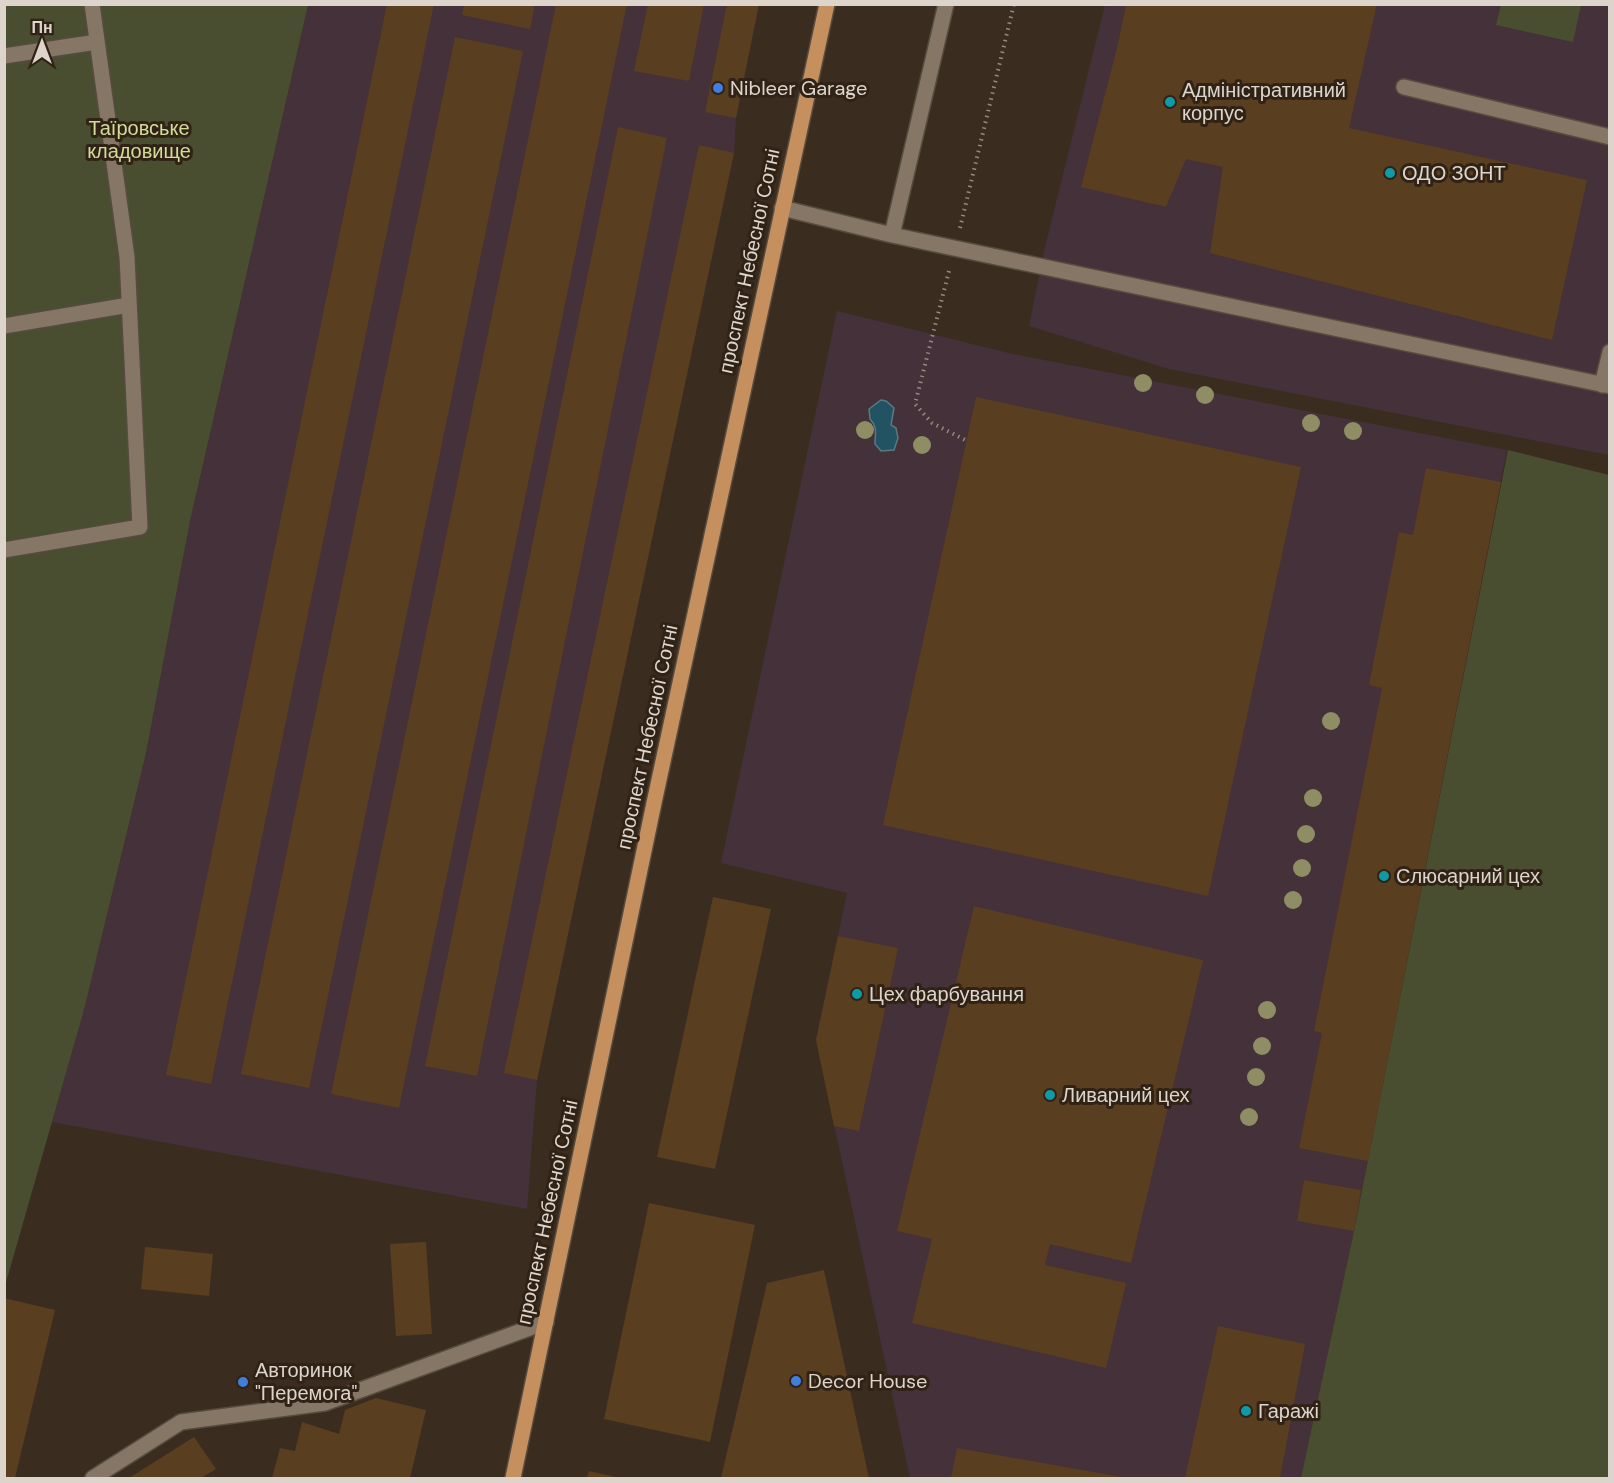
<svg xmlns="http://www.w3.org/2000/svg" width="1614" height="1483" font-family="'DM Sans',sans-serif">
  <rect width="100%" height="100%" fill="#3a2d20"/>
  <path fill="#44313a" d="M308 5H759L736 118 734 153 537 1080 527 1209 52 1122 84 1010 146 753 190 521Z
    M1105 5H1609V455L1169 369 1029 326 1045 247Z
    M837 311 1013 354 1507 450 1354 1231 1301 1478H910L816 1040 847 893 721 863Z"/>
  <path fill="#4a4e30" d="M5 5H308L190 521 146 753 84 1010 5 1286Z
    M1501 5H1581L1573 42 1496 25Z
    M1508 450 1609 475V1478H1301L1354 1231Z"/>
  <path fill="#225362" stroke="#5a7a82" stroke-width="1.5" d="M881 400 886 401 894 408 891 425 896 428 898 438 894 450 881 451 875 444C875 434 878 427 870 419L869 409Z"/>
  <path fill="#593e20" d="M387 4H434L211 1084 166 1075Z
    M464 4H535L530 29 462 15Z
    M556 4H627L399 1108 331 1094Z
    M648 4H704L689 81 634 71Z
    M727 4H759L736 118 705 112Z
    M1126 4H1377L1349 128 1587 180 1552 340 1210 253 1223 167 1186 159 1166 207 1081 187 1118 44Z
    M455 37 523 51 309 1088 241 1074Z
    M618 127 667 138 477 1076 425 1066Z
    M699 145 734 153 537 1080 504 1073Z
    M976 397 1301 467 1208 896 883 825Z
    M1426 468 1501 482 1368 1161 1299 1148 1322 1033 1314 1031 1382 688 1369 685 1399 532 1413 535Z
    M713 897 771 909 715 1169 657 1157Z
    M974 906 1203 960 1131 1263 1050 1244 1045 1265 1126 1283 1106 1368 912 1323 932 1239 897 1231Z
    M838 936 898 948 859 1131 834 1126 816 1040Z
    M1304 1180 1361 1190 1354 1231 1297 1221Z
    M649 1203 755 1225 710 1442 604 1419Z
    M426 1242 432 1334 396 1336 390 1244Z
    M145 1247 213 1254 209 1296 141 1289Z
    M824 1270 869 1478H721L767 1283Z
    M4 1298 55 1310 15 1478H4Z
    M1218 1326 1305 1344 1280 1478H1185Z
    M376 1398 426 1410 410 1478H272L280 1448 295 1451 302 1422 339 1434 345 1410Z
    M194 1437 216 1469 201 1478H129Z
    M957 1448 1122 1477V1478H951Z
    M589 1471 620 1478H587Z"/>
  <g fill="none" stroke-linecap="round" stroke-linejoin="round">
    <defs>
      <path id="minor" d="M4 56 97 42
        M1404 87 1610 137
        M782 208 892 235 1610 386
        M892 235 946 4
        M4 326 129 305
        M1602 385 1610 352
        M4 550 140 527 127 257 92 4
        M93 1478 181 1422 325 1403 546 1322"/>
      <path id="major" d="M513 1478 654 803 827 4"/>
    </defs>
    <use href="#minor" stroke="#564b3f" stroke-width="18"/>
    <use href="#major" stroke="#564b3f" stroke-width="18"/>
    <path stroke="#93897e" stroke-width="4" stroke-dasharray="1.5 4.5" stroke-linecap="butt" d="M960 228 1014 4
      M949 271 915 404 932 423 967 441"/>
    <use href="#minor" stroke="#857666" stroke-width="15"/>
    <use href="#major" stroke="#c6905e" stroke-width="15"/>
  </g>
  <g fill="#8e8d63">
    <circle cx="1143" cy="383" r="9"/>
    <circle cx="1205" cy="395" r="9"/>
    <circle cx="1311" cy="423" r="9"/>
    <circle cx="865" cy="430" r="9"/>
    <circle cx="1353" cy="431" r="9"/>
    <circle cx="922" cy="445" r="9"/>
    <circle cx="1331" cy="721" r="9"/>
    <circle cx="1313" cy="798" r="9"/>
    <circle cx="1306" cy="834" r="9"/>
    <circle cx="1302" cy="868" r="9"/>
    <circle cx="1293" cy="900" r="9"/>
    <circle cx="1267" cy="1010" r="9"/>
    <circle cx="1262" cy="1046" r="9"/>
    <circle cx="1256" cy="1077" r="9"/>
    <circle cx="1249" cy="1117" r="9"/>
  </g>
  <g fill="#3f7fe0" stroke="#302316" stroke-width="2">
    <circle cx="718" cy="88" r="6"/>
    <circle cx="796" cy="1381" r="6"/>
    <circle cx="243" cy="1382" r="6"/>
  </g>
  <g fill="#0f9aa8" stroke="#302316" stroke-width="2">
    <circle cx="1170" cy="102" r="6"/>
    <circle cx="1390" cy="173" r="6"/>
    <circle cx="1384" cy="876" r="6"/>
    <circle cx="857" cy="994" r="6"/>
    <circle cx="1050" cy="1095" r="6"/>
    <circle cx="1246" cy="1411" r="6"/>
  </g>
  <g text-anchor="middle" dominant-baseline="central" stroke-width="6" stroke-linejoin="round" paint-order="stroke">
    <g font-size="20" fill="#ddd5cc" stroke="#302316" text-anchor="start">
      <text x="730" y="88">Nibleer Garage</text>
      <text x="1182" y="90">Адміністративний<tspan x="1182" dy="23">корпус</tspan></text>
      <text x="1402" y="173">ОДО ЗОНТ</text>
      <text x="1396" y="876">Слюсарний цех</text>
      <text x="869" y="994">Цех фарбування</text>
      <text x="1062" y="1095">Ливарний цех</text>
      <text x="255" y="1370">Авторинок<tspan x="255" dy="23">"Перемога"</tspan></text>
      <text x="808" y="1381">Decor House</text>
      <text x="1258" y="1411">Гаражі</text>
    </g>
    <g font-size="20" fill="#d2dc99" stroke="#302316">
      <text x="139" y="128">Таїровське<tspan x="139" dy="23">кладовище</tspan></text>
    </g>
    <g font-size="20" fill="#ddd5cc" stroke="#302316">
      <text transform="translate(749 261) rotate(-78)">проспект Небесної Сотні</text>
      <text transform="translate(647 737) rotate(-78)">проспект Небесної Сотні</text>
      <text transform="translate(547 1212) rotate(-78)">проспект Небесної Сотні</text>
    </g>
  </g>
  <rect width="1614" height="1483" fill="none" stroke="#ddd5cc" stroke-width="12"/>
  <g transform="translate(42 42)" stroke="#302316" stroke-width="4.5" paint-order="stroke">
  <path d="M0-4.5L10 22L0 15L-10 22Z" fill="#ddd5cc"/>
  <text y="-9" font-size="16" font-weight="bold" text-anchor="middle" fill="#ddd5cc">Пн</text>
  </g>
</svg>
